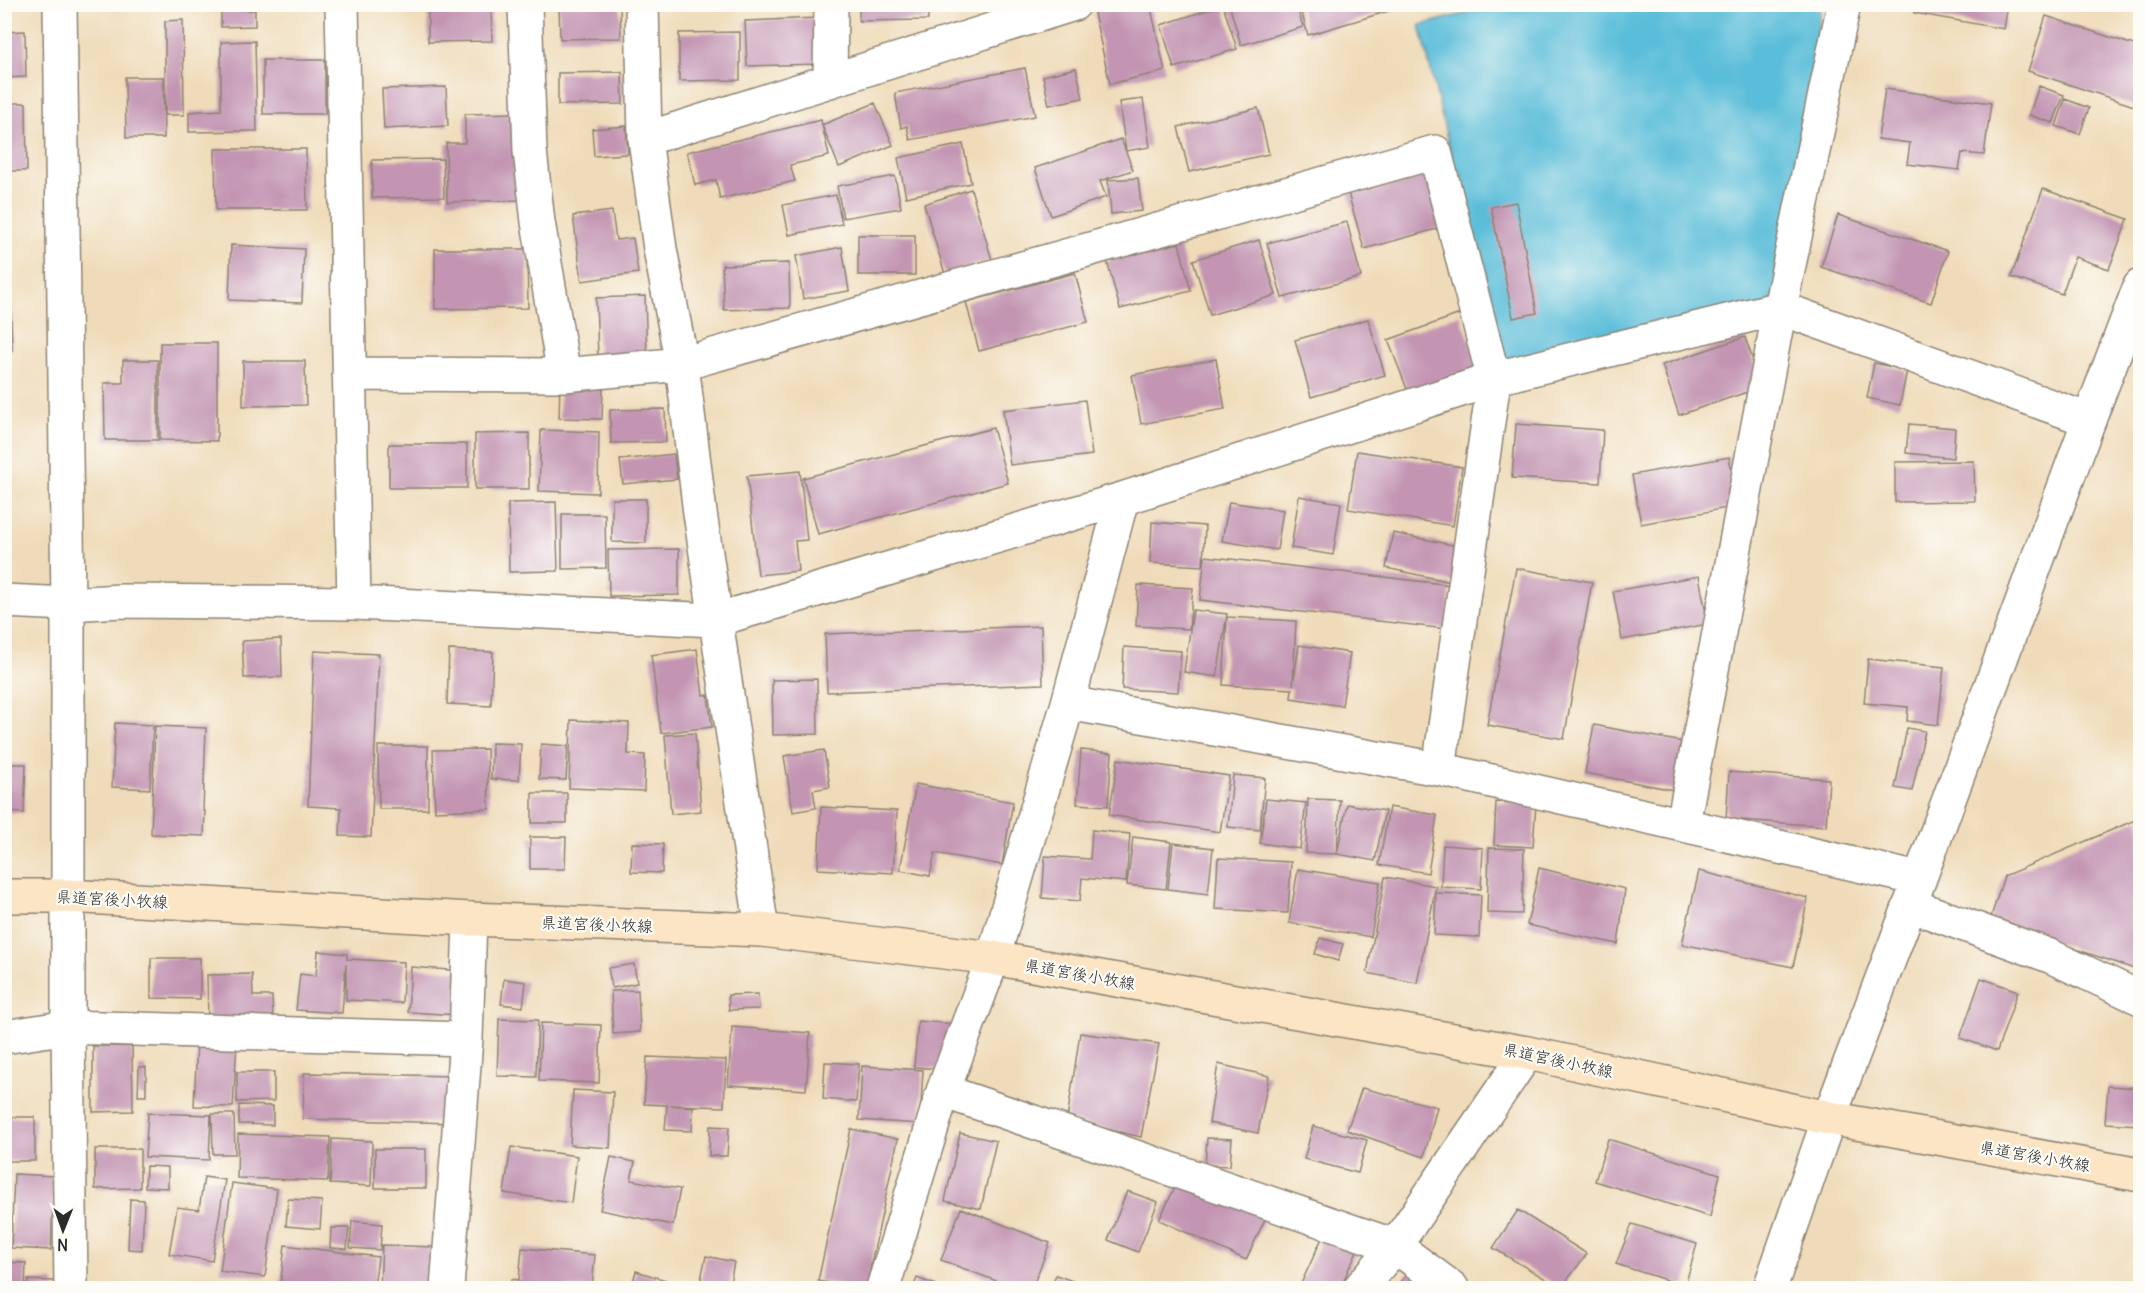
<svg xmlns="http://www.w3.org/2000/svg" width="2145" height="1293" font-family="Delius,'Klee One',sans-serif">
  <rect width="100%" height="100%" fill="#fdfcf7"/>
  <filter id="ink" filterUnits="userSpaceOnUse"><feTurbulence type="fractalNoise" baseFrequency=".0167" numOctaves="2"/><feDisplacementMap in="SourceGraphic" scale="12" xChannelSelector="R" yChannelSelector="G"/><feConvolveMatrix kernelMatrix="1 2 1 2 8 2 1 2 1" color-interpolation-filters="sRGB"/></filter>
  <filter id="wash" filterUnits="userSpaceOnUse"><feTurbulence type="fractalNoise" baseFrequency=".008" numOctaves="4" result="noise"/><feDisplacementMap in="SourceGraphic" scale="24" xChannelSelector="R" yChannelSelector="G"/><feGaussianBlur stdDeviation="1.35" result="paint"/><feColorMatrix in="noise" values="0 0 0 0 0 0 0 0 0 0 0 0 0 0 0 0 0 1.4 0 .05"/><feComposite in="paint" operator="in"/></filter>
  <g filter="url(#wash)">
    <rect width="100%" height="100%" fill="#efdbb9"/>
    <path fill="#5abdd9" stroke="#427482" stroke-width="1.5" d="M1499 5H1821L1780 308 1504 376 1420 25Z"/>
    <g id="blocks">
      <path fill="#c395b3" d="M379 4H440V8L491 7 492 41 428 42V8H379Z
        M497 4H515V9H497Z
        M559 4H620L621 38 560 39Z
        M859 4H928V20L859 21Z
        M1129 4H1150L1165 71 1110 84 1094 13Z
        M1237 4H1296L1303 27 1241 45 1230 7Z
        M1299 4H1409V5L1308 35Z
        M1916 4H2008L2004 29 1914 13Z
        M1223 5 1237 49 1174 68 1161 25Z
        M221 10H255V26L221 27Z
        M2046 16 2140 47V108L2028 71Z
        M818 18 819 64 747 66 745 21Z
        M183 20 184 115H165V21Z
        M25 31 26 77 4 78V32Z
        M740 32V80L679 81V33Z
        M255 41 257 131 189 132V112L221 110V42Z
        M263 60H325V114H263Z
        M1025 68 1035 116 910 140 907 126 901 128 895 93Z
        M1076 68 1083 98 1049 105 1043 76Z
        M622 72 623 104 558 105V73Z
        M125 77H163L164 138H126Z
        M2039 86 2064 95 2053 123 2029 115Z
        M446 87 448 126 384 129 382 89Z
        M1885 89 1991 103 1984 155 1962 153 1959 170 1907 164 1910 143 1878 139Z
        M1143 99 1150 147 1126 151 1119 102Z
        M2065 99 2089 108 2080 134 2056 126Z
        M4 103H26L27 171H4Z
        M875 103 893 145 839 167 822 125Z
        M1258 108 1269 154 1189 172 1178 127Z
        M523 113 525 200 447 202 446 143H465V114Z
        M821 120 829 156 790 165 795 181 720 199 716 180 695 185 687 152Z
        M626 126 628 154 594 156 592 129Z
        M1121 139 1133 170 1100 181 1106 197 1051 216 1035 168Z
        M963 144 971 183 906 197 898 158Z
        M215 149H306L307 210H216Z
        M443 159 444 197 372 198V160Z
        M1428 171 1444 227 1364 249 1348 193Z
        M895 176 901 208 843 218 837 186Z
        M1138 178 1142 211 1111 214 1108 180Z
        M971 189 992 260 945 274 924 204Z
        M2043 189 2128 219 2109 269 2075 257 2062 294 2011 277Z
        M836 195 842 224 789 235 783 205Z
        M1516 202 1537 313 1513 318 1491 207Z
        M4 208H8L12 350H4Z
        M612 211 616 240 633 238 638 273 582 281 573 216Z
        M1838 215 1948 251 1931 303 1821 267Z
        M1347 222 1361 277 1282 298 1267 243Z
        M858 235H915V275H858Z
        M1259 240 1276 295 1210 315 1193 260Z
        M1179 243 1191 291 1120 309 1107 261Z
        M231 245 304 249 302 303 229 300Z
        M842 247 849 291 803 299 796 256Z
        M435 249H527L528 308 435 309Z
        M789 263 790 308 724 310 722 265Z
        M1075 273 1088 322 979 351 966 302Z
        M645 296 647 357 598 358 596 298Z
        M1460 314 1483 376 1412 402 1388 340Z
        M1368 319 1385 375 1311 397 1295 340Z
        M1745 337 1762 387 1679 415 1662 365Z
        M160 343H217V441L160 440Z
        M1216 359 1225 409 1141 424 1132 375Z
        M123 360H158V440H105L104 383H123Z
        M243 361H305L306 405 243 406Z
        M1874 363 1907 370 1900 405 1867 398Z
        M560 384 603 385 602 419 559 418Z
        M1085 400 1092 455 1010 465 1003 410Z
        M665 409 666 442 611 443 610 410Z
        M1516 424 1603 430 1600 483 1512 478Z
        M1909 424 1955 428 1953 458 1906 453Z
        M993 428 1008 483 818 534 803 478Z
        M541 430 599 432 598 493 539 491Z
        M529 433V489H475V434Z
        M389 444H467V488H389Z
        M1357 451 1462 467 1453 526 1348 509Z
        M674 454 677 479 623 484 620 460Z
        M1729 457 1738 506 1641 524 1632 475Z
        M1974 461 1975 501 1895 502V462Z
        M800 471 807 540 795 541 798 571 758 575 747 476Z
        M1299 496 1341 503 1333 555 1291 548Z
        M612 499H646V543L612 542Z
        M556 502 558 571 509 572 508 503Z
        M1229 502 1283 510 1277 550 1222 541Z
        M562 514H605L606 568 562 569Z
        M1152 522 1205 526 1203 566 1150 563Z
        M1393 533 1463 547 1456 583 1386 568Z
        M679 549V595L609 596 608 550Z
        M1205 556 1451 585 1446 629 1200 600Z
        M1516 568 1592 582 1564 739 1487 725Z
        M1699 576 1708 624 1622 640 1613 591Z
        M1138 585 1193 588 1189 629 1136 626Z
        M1193 610 1227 614 1217 677 1184 672Z
        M1227 617 1296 621 1293 685 1299 645 1350 653 1342 706 1291 698 1292 689 1223 685Z
        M1041 626 1043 684 827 692 825 634Z
        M281 639 282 677 244 678 242 641Z
        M1124 647 1181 651 1178 692 1122 689Z
        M697 649 703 695H708L712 727 661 733 651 655Z
        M449 650 493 652 491 706 447 704Z
        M314 651 379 654 371 837 340 836 341 808 308 806Z
        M1868 659 1944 667 1938 725 1907 721 1908 707 1864 703Z
        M817 679 818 734 773 735 772 680Z
        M571 720 629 723 628 754 645 755 644 791 569 788Z
        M115 723 153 725 150 789 112 787Z
        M1594 725 1688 743 1679 791 1585 773Z
        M155 726 206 728 203 811H205L204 836 151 834Z
        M1907 728 1925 731 1912 791 1895 788Z
        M695 733 701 811 671 814 665 735Z
        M492 743 521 744 519 780 491 779Z
        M541 744 568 746 566 780 539 779Z
        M378 746H428V809H379Z
        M487 749 489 809 435 811 433 750Z
        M824 750 830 787 813 790 816 808 793 812 784 756Z
        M1081 750 1112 753 1108 806 1077 804Z
        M1118 759 1229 776 1220 832 1109 815Z
        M4 764H26L24 813 4 812Z
        M1729 772 1829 779 1826 826 1726 819Z
        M1233 775 1265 778 1260 830 1228 827Z
        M916 784 1013 802 1002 865 935 853 930 876 900 870Z
        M532 793H567V823H532Z
        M1266 799 1306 803 1300 849 1260 843Z
        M1308 799 1340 800 1337 854 1306 853Z
        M1496 802 1536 804 1533 847 1494 845Z
        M1347 804 1385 811 1375 861 1337 854Z
        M821 807 897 811 893 873 818 869Z
        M1389 807 1437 815 1428 873 1379 865Z
        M2140 818V971L1990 920 2004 876Z
        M1092 830 1130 834 1126 882 1082 878 1080 901 1042 898 1045 856 1090 859Z
        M530 837H566L565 869H530Z
        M1133 837 1171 842 1166 889 1127 885Z
        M632 843 663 844 662 873 631 872Z
        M1173 843 1213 848 1208 894 1168 889Z
        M1443 845 1483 848 1481 889 1441 887Z
        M1489 848 1524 849 1522 914 1487 913Z
        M1218 858 1291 862 1288 913 1215 909Z
        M1539 868 1625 889 1618 944 1527 925Z
        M1298 869 1380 882 1371 937 1289 923Z
        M1699 871 1808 898 1793 967 1682 944Z
        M1385 877 1436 886 1417 983 1367 973Z
        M1436 893 1481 895 1479 937 1434 935Z
        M1320 938 1343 944 1338 961 1315 954Z
        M318 951 347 954V959L404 962 402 1003 346 1000V964L342 1013 296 1010 300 974 316 976Z
        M151 958H200V999L151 998Z
        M634 964 637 983 612 988 608 968Z
        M411 967 462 971 459 1015 408 1012Z
        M252 974 253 996H272L273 1018 208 1019 207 975Z
        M1981 978 2018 991 1997 1051 1960 1038Z
        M504 979 526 982 523 1007 501 1004Z
        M4 987H6L9 1018H4Z
        M638 990 640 1032 613 1034 611 991Z
        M758 994 759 1009 729 1010 728 995Z
        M499 1019 538 1020 536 1077 497 1076Z
        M918 1021 955 1024 951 1070 914 1067Z
        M541 1023 601 1025 599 1083 539 1081Z
        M732 1027 810 1033 806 1090 728 1085Z
        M1080 1033 1159 1044 1141 1137 1067 1120Z
        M197 1041 237 1044 233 1107 194 1106Z
        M93 1046H132L133 1111 93 1112Z
        M647 1057 726 1060 724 1107 670 1105 693 1107 692 1131 665 1130 667 1105 644 1104Z
        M825 1062 859 1064 856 1102 823 1099Z
        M1218 1064 1269 1076 1258 1133 1209 1123Z
        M862 1066 923 1070 920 1124 859 1120Z
        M139 1067H146V1096H138Z
        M237 1072H274V1101L237 1102Z
        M304 1073 455 1076 454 1123 303 1119Z
        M2108 1086 2140 1088V1125L2105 1123Z
        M1362 1088 1437 1107 1424 1157 1347 1130Z
        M573 1090 613 1092 610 1148 570 1145Z
        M239 1105 273 1106V1125L239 1124Z
        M148 1113 211 1115 209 1160 145 1157Z
        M212 1114H234L235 1154H213Z
        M4 1117H35V1161H4Z
        M710 1126 729 1127 727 1156H709Z
        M1313 1126 1367 1140 1358 1173 1304 1159Z
        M851 1129 898 1139 866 1288H854L818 1281Z
        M960 1133 996 1141 981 1209 945 1201Z
        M238 1134 330 1137 328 1181 237 1178Z
        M1207 1138 1232 1139 1230 1166 1205 1165Z
        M332 1139 372 1141 371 1186 330 1184Z
        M1608 1139 1720 1174 1710 1217 1595 1181Z
        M511 1147 577 1156 571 1203 504 1193Z
        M95 1149H140V1188L95 1189Z
        M375 1149H426V1188H375Z
        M611 1157 635 1162 631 1180 680 1189 673 1225 600 1210Z
        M146 1166 168 1167V1188L145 1187Z
        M4 1173H8L6 1202H4Z
        M14 1174 54 1176 51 1250 11 1248Z
        M204 1177 225 1180 212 1261 169 1254 177 1207 199 1210Z
        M1180 1177 1266 1217 1246 1260 1159 1220Z
        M232 1183 277 1189 265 1277 220 1271Z
        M1127 1191 1158 1202 1138 1252 1108 1240Z
        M130 1199 144 1200 142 1250 128 1249Z
        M288 1199 322 1201 320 1229 286 1226Z
        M961 1208 1050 1243 1032 1288H1015L941 1260Z
        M1518 1210 1587 1254 1561 1288 1493 1248Z
        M352 1221 382 1224 380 1250 350 1248Z
        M1632 1224 1697 1244 1685 1286 1616 1264Z
        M331 1228H349L347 1249 330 1248Z
        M1323 1236 1357 1251 1340 1288H1299Z
        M285 1245 378 1257 374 1288H350L317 1284 316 1288H280Z
        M382 1245 434 1247 432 1288H380Z
        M522 1248 595 1255 592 1288H511L512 1279 519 1280Z
        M706 1256 734 1262 729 1288H699Z
        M4 1262 26 1263 25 1288H4Z
        M1417 1263 1443 1288H1398L1396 1287Z
        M636 1271 686 1286V1288H631Z
        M1056 1275 1092 1288H1050Z
        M917 1278 944 1288H913Z
        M28 1280 54 1281V1288H28Z"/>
    </g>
  </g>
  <g filter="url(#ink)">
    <use href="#blocks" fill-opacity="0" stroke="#8d8372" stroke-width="1.5"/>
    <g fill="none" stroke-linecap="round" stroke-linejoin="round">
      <defs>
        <path id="minor" d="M342 4 354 603
          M525 4 530 151 538 222 564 375
          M642 4 645 139 660 249 682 364 700 513 762 930
          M830 81 831 4
          M645 139 1074 4
          M349 374 564 375 682 364 1435 152 1494 380 1439 769
          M4 601 68 604 121 601 354 603 716 620 1122 499 1504 376 1780 308 2089 420
          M1068 703 1439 769 1919 879
          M1683 824 1780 308 1844 4
          M68 896V1027L71 1288
          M1910 905 2050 956 2140 998
          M4 1037 68 1027 466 1039
          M943 1091 1395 1246 1452 1288
          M447 1288 466 1039 470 919
          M883 1288 943 1091 993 958 1068 703 1122 499
          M1360 1288 1395 1246 1527 1053"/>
        <path id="tertiary" d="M60 4 68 604V896
          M1770 1288 1829 1118 1910 905 2089 420 2140 286"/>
        <path id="secondary" d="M4 896H68L470 919 762 930 993 958 1527 1053 1829 1118 2140 1175"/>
      </defs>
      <use href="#minor" stroke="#8d8372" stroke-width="36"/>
      <use href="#tertiary" stroke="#8d8372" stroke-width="36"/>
      <use href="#secondary" stroke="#8d8372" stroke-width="36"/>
      <use href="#minor" stroke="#fff" stroke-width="33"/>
      <use href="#tertiary" stroke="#fff" stroke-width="33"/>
      <use href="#secondary" stroke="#fce5c4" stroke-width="33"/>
    </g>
  </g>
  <g text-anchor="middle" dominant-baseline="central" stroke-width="4.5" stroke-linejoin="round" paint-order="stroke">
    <g font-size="16" fill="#2b2b2b" stroke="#fdfcf7">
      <text transform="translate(112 899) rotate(3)">県道宮後小牧線</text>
      <text transform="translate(597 924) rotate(2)">県道宮後小牧線</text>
      <text transform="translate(1080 974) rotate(10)">県道宮後小牧線</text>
      <text transform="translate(1558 1060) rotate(12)">県道宮後小牧線</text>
      <text transform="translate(2035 1156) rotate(10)">県道宮後小牧線</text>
    </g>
  </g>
  <rect width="2145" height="1293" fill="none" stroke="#fdfcf7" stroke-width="24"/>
  <g transform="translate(63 1230) rotate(181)" stroke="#fdfcf7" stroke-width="4.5" paint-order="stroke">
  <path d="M0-4.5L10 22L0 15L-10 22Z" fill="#2b2b2b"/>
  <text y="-9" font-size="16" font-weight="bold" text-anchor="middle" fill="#2b2b2b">N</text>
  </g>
</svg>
